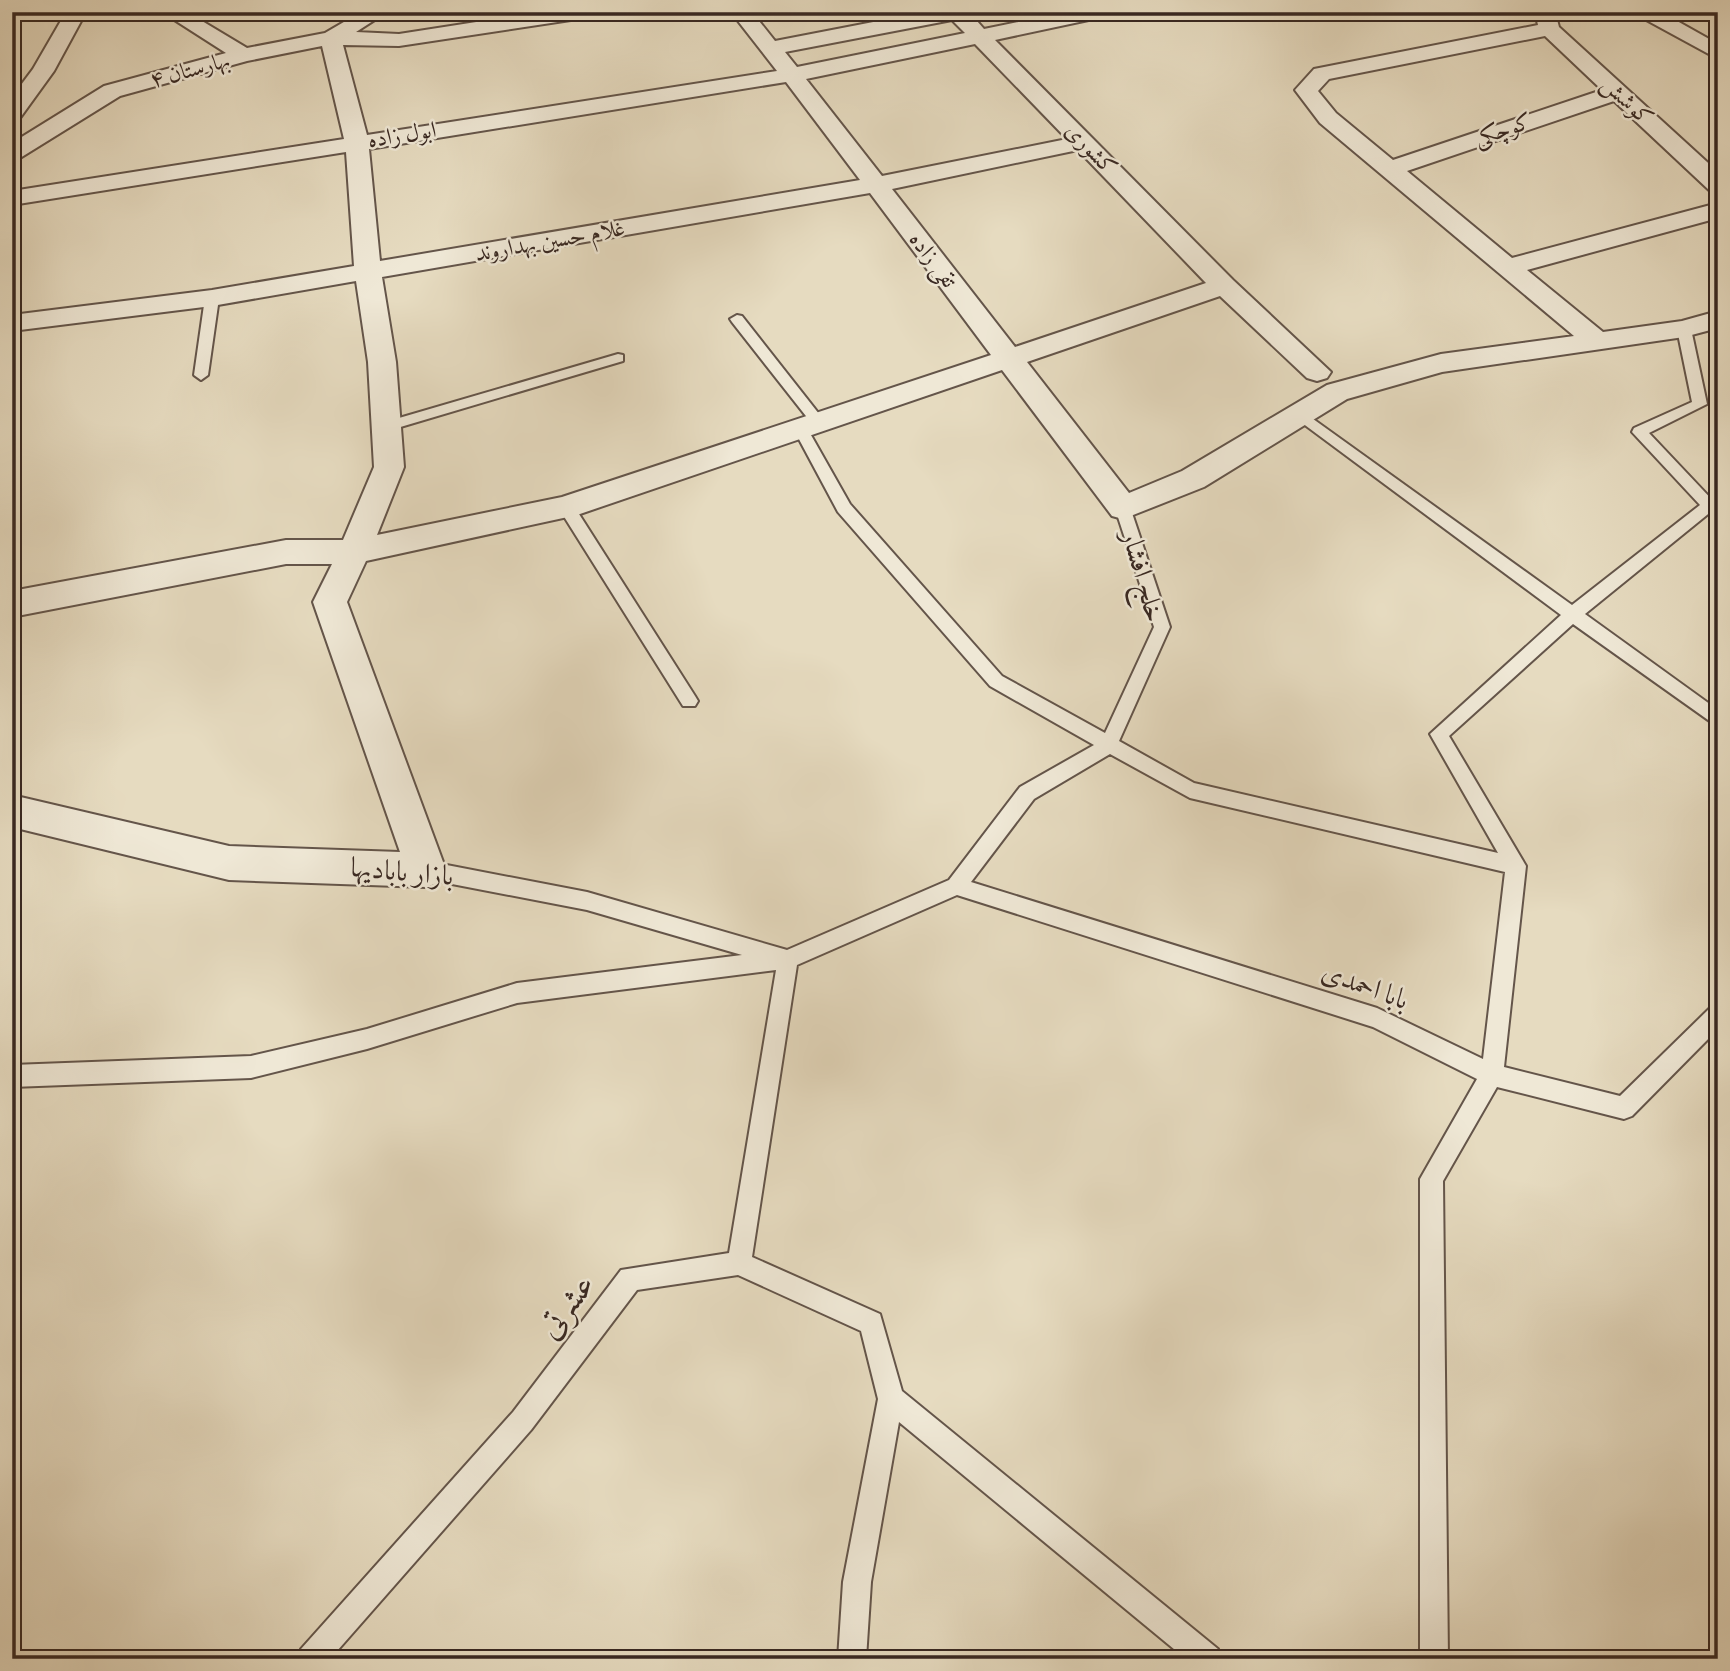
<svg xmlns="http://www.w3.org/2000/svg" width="1730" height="1671" font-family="'Libre Bodoni',Amiri,serif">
  <rect width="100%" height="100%" fill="#e6dbc0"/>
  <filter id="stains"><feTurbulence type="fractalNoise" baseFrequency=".00286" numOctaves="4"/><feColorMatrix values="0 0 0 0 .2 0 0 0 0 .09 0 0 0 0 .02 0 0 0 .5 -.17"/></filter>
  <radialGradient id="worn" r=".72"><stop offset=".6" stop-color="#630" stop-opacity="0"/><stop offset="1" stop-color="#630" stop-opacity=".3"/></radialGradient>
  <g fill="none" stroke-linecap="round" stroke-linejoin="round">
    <defs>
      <path id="service" d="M212 294 219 298 208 375 201 380 194 375 205 298Z
        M737 315 742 316 823 419 825 422 823 425H813L732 322 730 319Z
        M1684 325 1691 329 1707 404 1649 433 1718 506 1585 614 1718 710V727L1573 624 1449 736 1526 866 1504 1067 1620 1096 1711 1007 1718 1004V1029L1632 1116 1624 1119 1497 1087 1443 1181 1448 1659H1420V1179L1477 1079 1373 1027 957 895 797 965 752 1257 880 1314 902 1391 1218 1649 1222 1659H1186L899 1422 871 1582 866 1659H838L843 1582 878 1399 861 1331 738 1275 637 1290 531 1430 330 1659H297L301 1649 513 1412 621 1270 729 1253 776 970 517 1003 367 1049 251 1078 12 1087V1065L251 1056 367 1029 517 983 742 955 587 910 426 879 419 876 416 870 419 864 426 861 587 892 787 950 949 880 1020 787 1094 745 990 686 838 512 793 428 800 423 807 428 850 504 1002 676 1105 733 1154 627 1115 508 1117 504H1129L1170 627 1119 741 1194 783 1498 853 1430 734 1561 615 1290 414 1297 409 1302 411 1572 605 1700 505 1632 432 1634 428 1692 402 1677 329ZM1110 754 1190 798 1505 872 1483 1059 1377 1008 971 882 1034 799Z
        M618 354 623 355V361L387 431 380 426 382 423Z
        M566 501 572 503 695 696 698 701 695 706H683L558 507Z"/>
      <path id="minor" d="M66 12H86L54 71 20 118 12 120V97L33 69Z
        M162 12H187L247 48 325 33 361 12H387L356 32 399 34 541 12H594L591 16 584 18 399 46 343 45 367 135 777 71 731 12H752L775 41 925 12H969L984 29 1067 12H1108L1105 16 1098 18 995 40 1233 280 1331 372 1327 378 1317 381 1307 378 1220 296 1027 362 1129 493 1182 471 1327 385 1441 354 1574 336 1320 123 1295 90 1314 69 1538 25 1535 12H1555L1559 27 1718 172V192L1709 190 1614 101 1407 171 1512 258 1718 203V218L1527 270 1603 332 1682 321 1718 311V328L1684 337 1442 372 1347 399 1204 487 1123 519 1112 516 1002 370 577 515 366 561 347 602 446 870 440 882 426 887 229 880 12 827V795L229 846 400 852 313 602 332 564H286L12 617V591L286 540H343L374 467 368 362 356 281 212 306 12 331V315L212 290 354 266 346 152 12 205V191L344 139 322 46 247 61 120 96 20 158 12 160V143L104 86 226 53ZM952 20 965 33 797 67 785 52ZM1545 36 1602 90 1393 160 1336 113 1318 91 1329 79ZM975 44 1067 139 882 176 806 79ZM786 82 860 180 380 261 369 149ZM1078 150 1206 283 1015 347 892 189ZM870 193 991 355 562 497 377 535 404 467 396 362 382 277Z"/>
      <path id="tertiary" d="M1636 12H1661L1718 44V59L1639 16Z"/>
    </defs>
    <use href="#service" stroke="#64554a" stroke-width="4"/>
    <use href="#minor" stroke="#64554a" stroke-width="4"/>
    <use href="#tertiary" stroke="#64554a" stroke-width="4"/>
    <use href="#service" fill="#efe8d6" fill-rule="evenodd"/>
    <use href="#minor" fill="#efe8d6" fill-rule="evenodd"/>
    <use href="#tertiary" fill="#efe8d6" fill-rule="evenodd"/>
  </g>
  <g text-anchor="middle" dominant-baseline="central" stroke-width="5" stroke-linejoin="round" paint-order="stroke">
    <g font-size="23" fill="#382822" stroke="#efe8d6">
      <text transform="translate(190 70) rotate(-15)">بهارستان ۴</text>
      <text transform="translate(1627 101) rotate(43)">کوشش</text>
      <text transform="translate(1503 130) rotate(-19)">کوچکی</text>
      <text transform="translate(402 135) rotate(-9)">ابول زاده</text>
      <text transform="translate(1091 149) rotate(46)">کشوری</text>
      <text transform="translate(550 241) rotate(-10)">غلام حسین بهداروند</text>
      <text transform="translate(933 260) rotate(53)">تقی زاده</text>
    </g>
    <g font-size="28" fill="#382822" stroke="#efe8d6">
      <text transform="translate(1143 576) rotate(74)">خلج افشار</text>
      <text transform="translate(402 872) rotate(5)">بازار بابادیها</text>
      <text transform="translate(1365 986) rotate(20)">بابا احمدی</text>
    </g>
    <g font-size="33" fill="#382822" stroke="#efe8d6">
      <text transform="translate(567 1307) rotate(-53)">عشرتی</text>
    </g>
  </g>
  <rect width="1730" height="1671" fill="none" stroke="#e6dbc0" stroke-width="42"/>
  <rect x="14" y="14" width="1702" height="1643" fill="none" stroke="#382822" stroke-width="3.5"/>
  <rect x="21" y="21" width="1688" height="1629" fill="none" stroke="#382822" stroke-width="2"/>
  <rect width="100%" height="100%" filter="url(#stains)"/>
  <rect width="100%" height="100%" fill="url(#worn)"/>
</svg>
